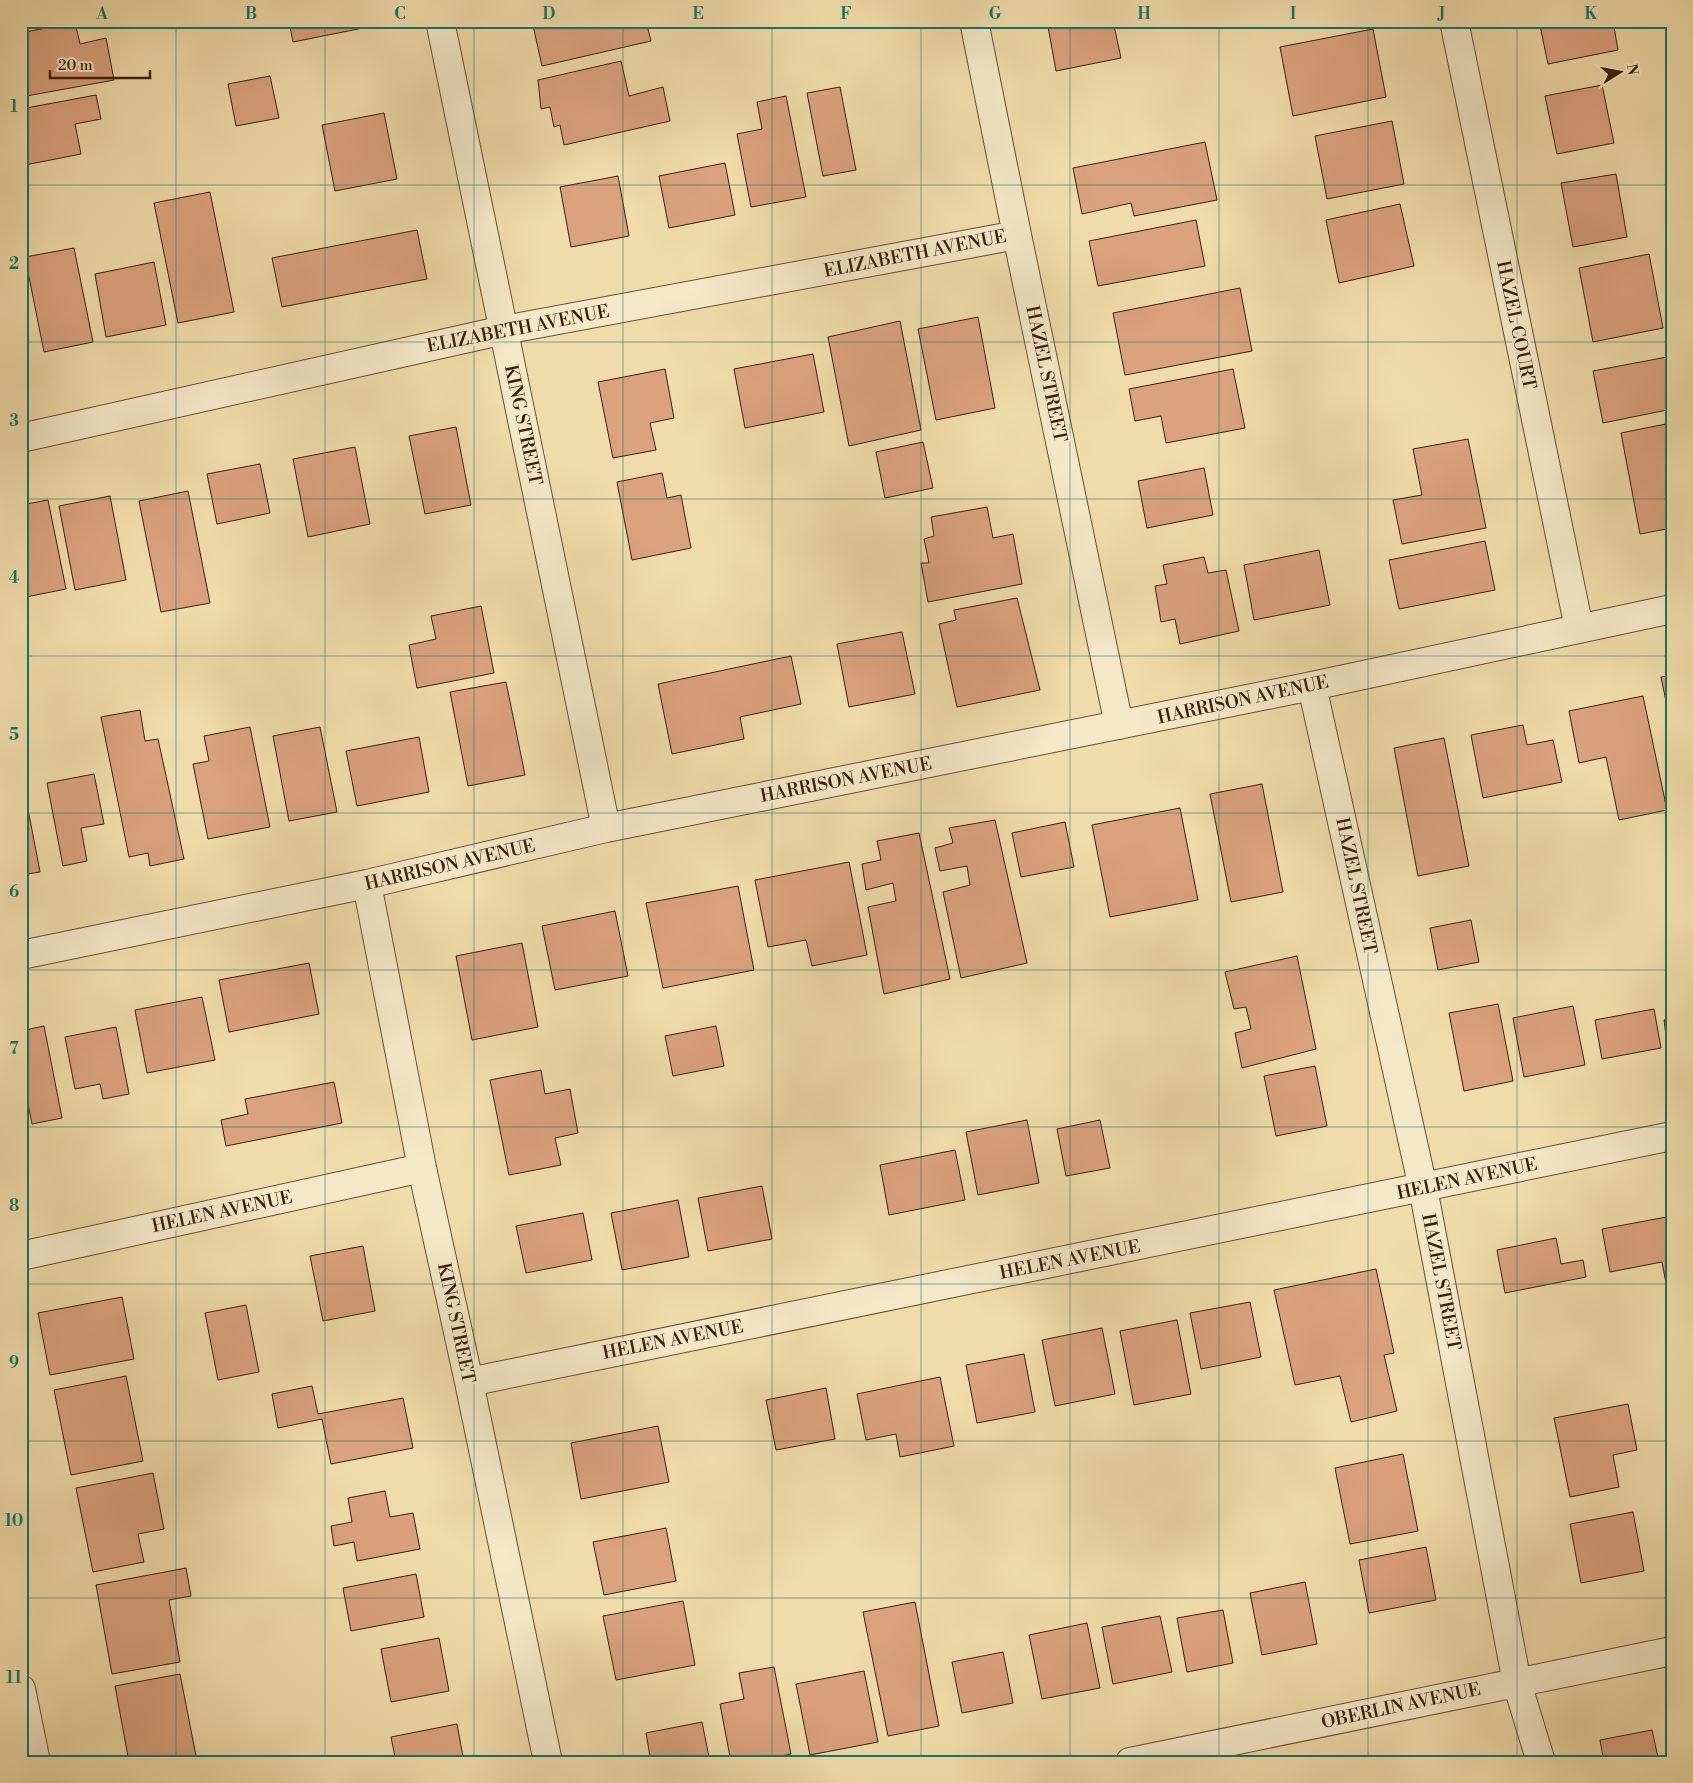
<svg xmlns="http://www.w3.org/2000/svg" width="1693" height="1783" font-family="'Libre Bodoni',serif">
  <rect width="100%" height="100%" fill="#f0dcaa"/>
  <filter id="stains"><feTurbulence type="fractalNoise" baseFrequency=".004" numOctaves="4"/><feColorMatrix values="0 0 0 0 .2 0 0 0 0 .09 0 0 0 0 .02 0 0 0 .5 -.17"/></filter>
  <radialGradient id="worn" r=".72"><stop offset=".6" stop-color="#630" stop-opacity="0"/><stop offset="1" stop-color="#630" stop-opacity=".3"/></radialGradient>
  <path fill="#daa27d" stroke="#39200b" d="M289 21H367L368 27 293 42Z
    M532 21H646L651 41 542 66Z
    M1047 21H1113L1121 58 1056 71Z
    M1290 21H1310L1290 25Z
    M1539 21H1613L1618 50 1548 64Z
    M75 22 80 44 106 38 114 80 21 97V33Z
    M1373 29 1386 97 1293 116 1280 47Z
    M621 61 629 96 663 87 670 121 564 145 560 125 554 127 550 107 541 109 538 80Z
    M270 76 279 118 236 126 228 84Z
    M1602 85 1614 143 1557 154 1545 96Z
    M840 87 856 170 823 176 807 93Z
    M96 95 101 119 75 124 81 154 25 165 21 147V109Z
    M786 96 806 197 751 207 737 134 762 129 757 102Z
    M384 113 397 179 335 191 322 125Z
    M1392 121 1404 184 1327 199 1315 136Z
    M1205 142 1217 200 1134 216 1131 203 1082 214 1073 168Z
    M725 163 735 215 669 228 659 176Z
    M1616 174 1627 237 1573 247 1561 183Z
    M618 176 629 236 571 247 560 187Z
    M210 192 234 312 178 323 154 203Z
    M1400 204 1414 266 1339 283 1326 220Z
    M1196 220 1205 266 1098 286 1089 241Z
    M417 230 427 279 282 307 272 258Z
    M74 248 93 342 44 352 25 257Z
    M1649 254 1663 328 1593 342 1579 268Z
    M154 262 166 325 106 337 95 274Z
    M1240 288 1252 351 1125 375 1113 313Z
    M978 317 995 408 936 420 918 329Z
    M900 321 921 430 849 446 828 337Z
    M813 354 824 412 745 428 734 369Z
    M1667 357 1672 380V409L1603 423 1593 371Z
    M665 369 674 418 650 423 656 450 613 458 598 382Z
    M1233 369 1245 428 1166 443 1161 416 1135 421 1129 389Z
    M1671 423 1672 528 1640 534 1621 433Z
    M456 427 471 505 425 514 409 436Z
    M1468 439 1486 528 1402 544 1393 500 1422 495 1413 449Z
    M923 442 933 488 885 498 876 452Z
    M355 447 370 524 308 537 293 459Z
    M260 464 270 513 217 524 207 474Z
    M1204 468 1213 515 1147 528 1138 481Z
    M662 473 667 498 681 495 691 548 632 560 617 482Z
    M188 491 210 603 161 612 139 501Z
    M110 496 126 580 75 590 59 506Z
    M48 500 66 589 21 598V505Z
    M987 507 993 538 1013 534 1022 584 928 602 921 563H929L924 539 934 536 931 517Z
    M1485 541 1495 590 1399 609 1389 560Z
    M1319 550 1330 605 1254 620 1244 565Z
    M1204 557 1208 573 1226 570 1239 631 1180 644 1175 619 1161 622 1155 586 1167 584 1163 565Z
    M1017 598 1040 690 957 707 939 624 956 620 954 610Z
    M481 606 494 673 417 688 409 645 436 639 431 616Z
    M902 632 915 694 849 707 837 644Z
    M791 656 801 704 740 717 744 739 672 754 658 684Z
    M1672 675V731L1661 677Z
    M506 682 525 775 468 786 450 692Z
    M1643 696 1667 810 1619 820 1606 757 1579 763 1569 711Z
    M140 710 145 741 158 739 184 859 150 866 148 853 129 857 101 717Z
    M1523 725 1527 745 1553 740 1562 782 1483 798 1471 735Z
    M250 727 270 827 208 839 193 764 209 761 204 736Z
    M320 727 337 812 289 821 273 736Z
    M419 737 429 792 357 806 346 751Z
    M1444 738 1469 866 1418 876 1394 748Z
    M94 774 104 824 81 828 87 861 63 866 47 783Z
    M1262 784 1283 892 1231 902 1210 794Z
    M27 804 40 872 21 875V805Z
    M1180 808 1198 900 1110 917 1092 825Z
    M995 820 1027 963 961 978 943 892 970 885 967 866 940 871 935 848 953 843 949 828Z
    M1065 822 1074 867 1021 877 1012 833Z
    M919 833 950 979 884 994 868 907 896 901 893 883 866 890 862 864 881 860 877 841Z
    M849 862 867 955 812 966 806 940 768 947 755 880Z
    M738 886 754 970 663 988 646 903Z
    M615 911 628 976 555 990 542 926Z
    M1471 920 1479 962 1438 970 1430 928Z
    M522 943 538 1027 472 1040 456 956Z
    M1297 956 1316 1049 1242 1068 1235 1033 1251 1029 1246 1007 1234 1009 1225 972Z
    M309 963 319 1014 229 1032 219 980Z
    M202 997 215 1060 147 1073 135 1010Z
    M1498 1004 1513 1081 1464 1091 1449 1013Z
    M1573 1006 1585 1065 1524 1077 1513 1018Z
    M1654 1009 1661 1048 1602 1059 1595 1020Z
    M1672 1019V1043H1667L1664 1020Z
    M44 1026 62 1118 32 1124 26 1093 21 1094V1031Z
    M716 1026 724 1066 673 1076 665 1036Z
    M116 1027 129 1094 103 1099 100 1084 75 1089 65 1037Z
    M1315 1066 1327 1126 1276 1136 1264 1076Z
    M541 1070 545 1094 570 1089 578 1133 555 1138 561 1165 509 1175 490 1080Z
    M334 1082 342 1123 226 1146 221 1120 248 1114 245 1099Z
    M1027 1120 1039 1183 978 1195 966 1132Z
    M1100 1120 1110 1168 1066 1176 1057 1129Z
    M955 1150 965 1200 889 1215 880 1165Z
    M762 1186 772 1239 708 1251 698 1198Z
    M678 1200 689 1257 622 1270 611 1213Z
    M583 1213 592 1260 526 1273 516 1226Z
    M1672 1216V1288L1667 1289 1662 1262 1610 1272 1602 1229Z
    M1556 1238 1561 1264 1583 1260 1586 1277 1505 1293 1497 1250Z
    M363 1246 375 1311 323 1321 310 1256Z
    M1376 1269 1394 1353 1384 1355 1397 1411 1351 1422 1340 1376 1295 1385 1274 1290Z
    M122 1297 134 1359 50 1375 38 1313Z
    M1250 1302 1261 1357 1201 1369 1190 1313Z
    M246 1305 259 1372 218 1380 205 1313Z
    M1177 1320 1191 1394 1134 1405 1120 1331Z
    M1102 1328 1115 1394 1055 1406 1042 1340Z
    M1024 1354 1035 1412 977 1423 966 1365Z
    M126 1376 143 1461 71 1475 54 1390Z
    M940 1377 954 1446 900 1457 896 1434 866 1440 857 1394Z
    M312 1386 318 1414 403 1398 413 1448 331 1464 322 1419 278 1428 272 1394Z
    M826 1388 835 1439 776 1450 766 1400Z
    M1628 1404 1637 1450 1613 1455 1619 1487 1570 1497 1554 1418Z
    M658 1426 669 1482 581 1499 571 1443Z
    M1403 1454 1418 1531 1350 1544 1335 1468Z
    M153 1473 164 1529 138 1534 144 1562 93 1572 76 1488Z
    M385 1491 390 1517 413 1513 420 1549 357 1561 354 1542 334 1546 331 1526 352 1522 348 1498Z
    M1633 1512 1644 1571 1581 1583 1570 1524Z
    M666 1528 676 1581 604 1595 593 1542Z
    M1426 1547 1436 1600 1369 1613 1359 1560Z
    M186 1568 191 1596 169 1600 180 1662 112 1674 96 1585Z
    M416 1574 424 1617 351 1631 343 1588Z
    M1305 1582 1317 1644 1262 1655 1250 1593Z
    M683 1601 695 1665 616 1680 603 1616Z
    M915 1602 939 1726 888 1736 863 1612Z
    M1223 1610 1233 1663 1187 1672 1177 1618Z
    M1160 1616 1172 1672 1113 1684 1102 1627Z
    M1087 1623 1100 1688 1042 1699 1029 1635Z
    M439 1638 449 1691 391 1702 381 1649Z
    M1003 1652 1013 1703 962 1713 952 1662Z
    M774 1667 791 1754 753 1762H731L720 1704 744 1699 739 1673Z
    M864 1671 878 1742 810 1755 796 1684Z
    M180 1674 197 1761 129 1762 115 1686Z
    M702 1722 710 1762H651L646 1733Z
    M457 1724 464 1762H396L391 1737Z
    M1652 1730 1659 1762H1604L1600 1740Z"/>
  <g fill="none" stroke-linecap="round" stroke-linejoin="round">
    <defs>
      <path id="street" d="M440 21 606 828
        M974 21 1017 235 1119 725
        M1454 21 1579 628
        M21 438 504 330 1017 235
        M1312 686 1423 1188 1517 1683 1541 1762
        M367 884 422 1168 469 1382 548 1762
        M21 955 367 884 606 828 1312 686 1672 609
        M21 1256 422 1168
        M469 1382 1672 1136
        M21 1689 36 1762
        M1130 1762 1672 1651"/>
    </defs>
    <use href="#street" stroke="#674f33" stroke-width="30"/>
    <use href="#street" stroke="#f5e8c8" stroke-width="28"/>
  </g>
  <path fill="none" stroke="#0f766e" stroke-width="1" stroke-opacity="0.55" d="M176 21V1762M325 21V1762M474 21V1762M623 21V1762M772 21V1762M921 21V1762M1070 21V1762M1219 21V1762M1368 21V1762M1517 21V1762M21 185H1672M21 342H1672M21 499H1672M21 656H1672M21 813H1672M21 970H1672M21 1127H1672M21 1284H1672M21 1441H1672M21 1598H1672"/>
  <g text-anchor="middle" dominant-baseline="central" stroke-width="5" stroke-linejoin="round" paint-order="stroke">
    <g font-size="18" fill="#39200b" stroke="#f5e8c8">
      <text transform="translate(915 254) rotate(-11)">ELIZABETH AVENUE</text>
      <text transform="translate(1516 325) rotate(78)">HAZEL COURT</text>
      <text transform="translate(518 329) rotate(-11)">ELIZABETH AVENUE</text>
      <text transform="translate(1046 374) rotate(78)">HAZEL STREET</text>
      <text transform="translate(523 425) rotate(78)">KING STREET</text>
      <text transform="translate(1243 700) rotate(-12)">HARRISON AVENUE</text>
      <text transform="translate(846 780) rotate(-11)">HARRISON AVENUE</text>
      <text transform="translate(450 865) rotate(-13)">HARRISON AVENUE</text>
      <text transform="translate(1356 886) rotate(78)">HAZEL STREET</text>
      <text transform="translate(1467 1179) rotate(-12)">HELEN AVENUE</text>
      <text transform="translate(222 1212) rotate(-12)">HELEN AVENUE</text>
      <text transform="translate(1070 1260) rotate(-11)">HELEN AVENUE</text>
      <text transform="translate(1441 1282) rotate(79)">HAZEL STREET</text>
      <text transform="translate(456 1323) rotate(78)">KING STREET</text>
      <text transform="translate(673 1340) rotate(-11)">HELEN AVENUE</text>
      <text transform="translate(1401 1706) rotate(-12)">OBERLIN AVENUE</text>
    </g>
  </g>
  <rect width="1693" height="1783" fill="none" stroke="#f0dcaa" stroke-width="55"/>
  <g transform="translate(1620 72) rotate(79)" stroke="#f5e8c8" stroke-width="4" paint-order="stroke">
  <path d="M0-4L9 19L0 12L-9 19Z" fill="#39200b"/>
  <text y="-8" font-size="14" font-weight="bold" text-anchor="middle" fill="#39200b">N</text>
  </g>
  <path d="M50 70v8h100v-8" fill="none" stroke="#39200b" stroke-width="2.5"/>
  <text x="58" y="70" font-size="15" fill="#39200b" stroke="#f5e8c8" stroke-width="4" paint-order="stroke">20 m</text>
  <rect x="28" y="28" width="1638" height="1728" fill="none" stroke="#0f766e" stroke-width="2"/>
  <g font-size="16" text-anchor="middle" font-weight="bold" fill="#0f766e">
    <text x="102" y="19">A</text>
    <text x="251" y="19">B</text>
    <text x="400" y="19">C</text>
    <text x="549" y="19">D</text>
    <text x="698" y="19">E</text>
    <text x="846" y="19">F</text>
    <text x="995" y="19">G</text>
    <text x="1144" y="19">H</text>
    <text x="1293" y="19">I</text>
    <text x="1442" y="19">J</text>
    <text x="1591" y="19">K</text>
    <text x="14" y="112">1</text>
    <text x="14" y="269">2</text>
    <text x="14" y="426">3</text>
    <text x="14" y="583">4</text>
    <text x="14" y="740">5</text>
    <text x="14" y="897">6</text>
    <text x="14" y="1054">7</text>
    <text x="14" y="1211">8</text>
    <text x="14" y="1368">9</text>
    <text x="14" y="1526">10</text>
    <text x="14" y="1683">11</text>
  </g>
  <rect width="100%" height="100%" filter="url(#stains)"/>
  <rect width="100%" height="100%" fill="url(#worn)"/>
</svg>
